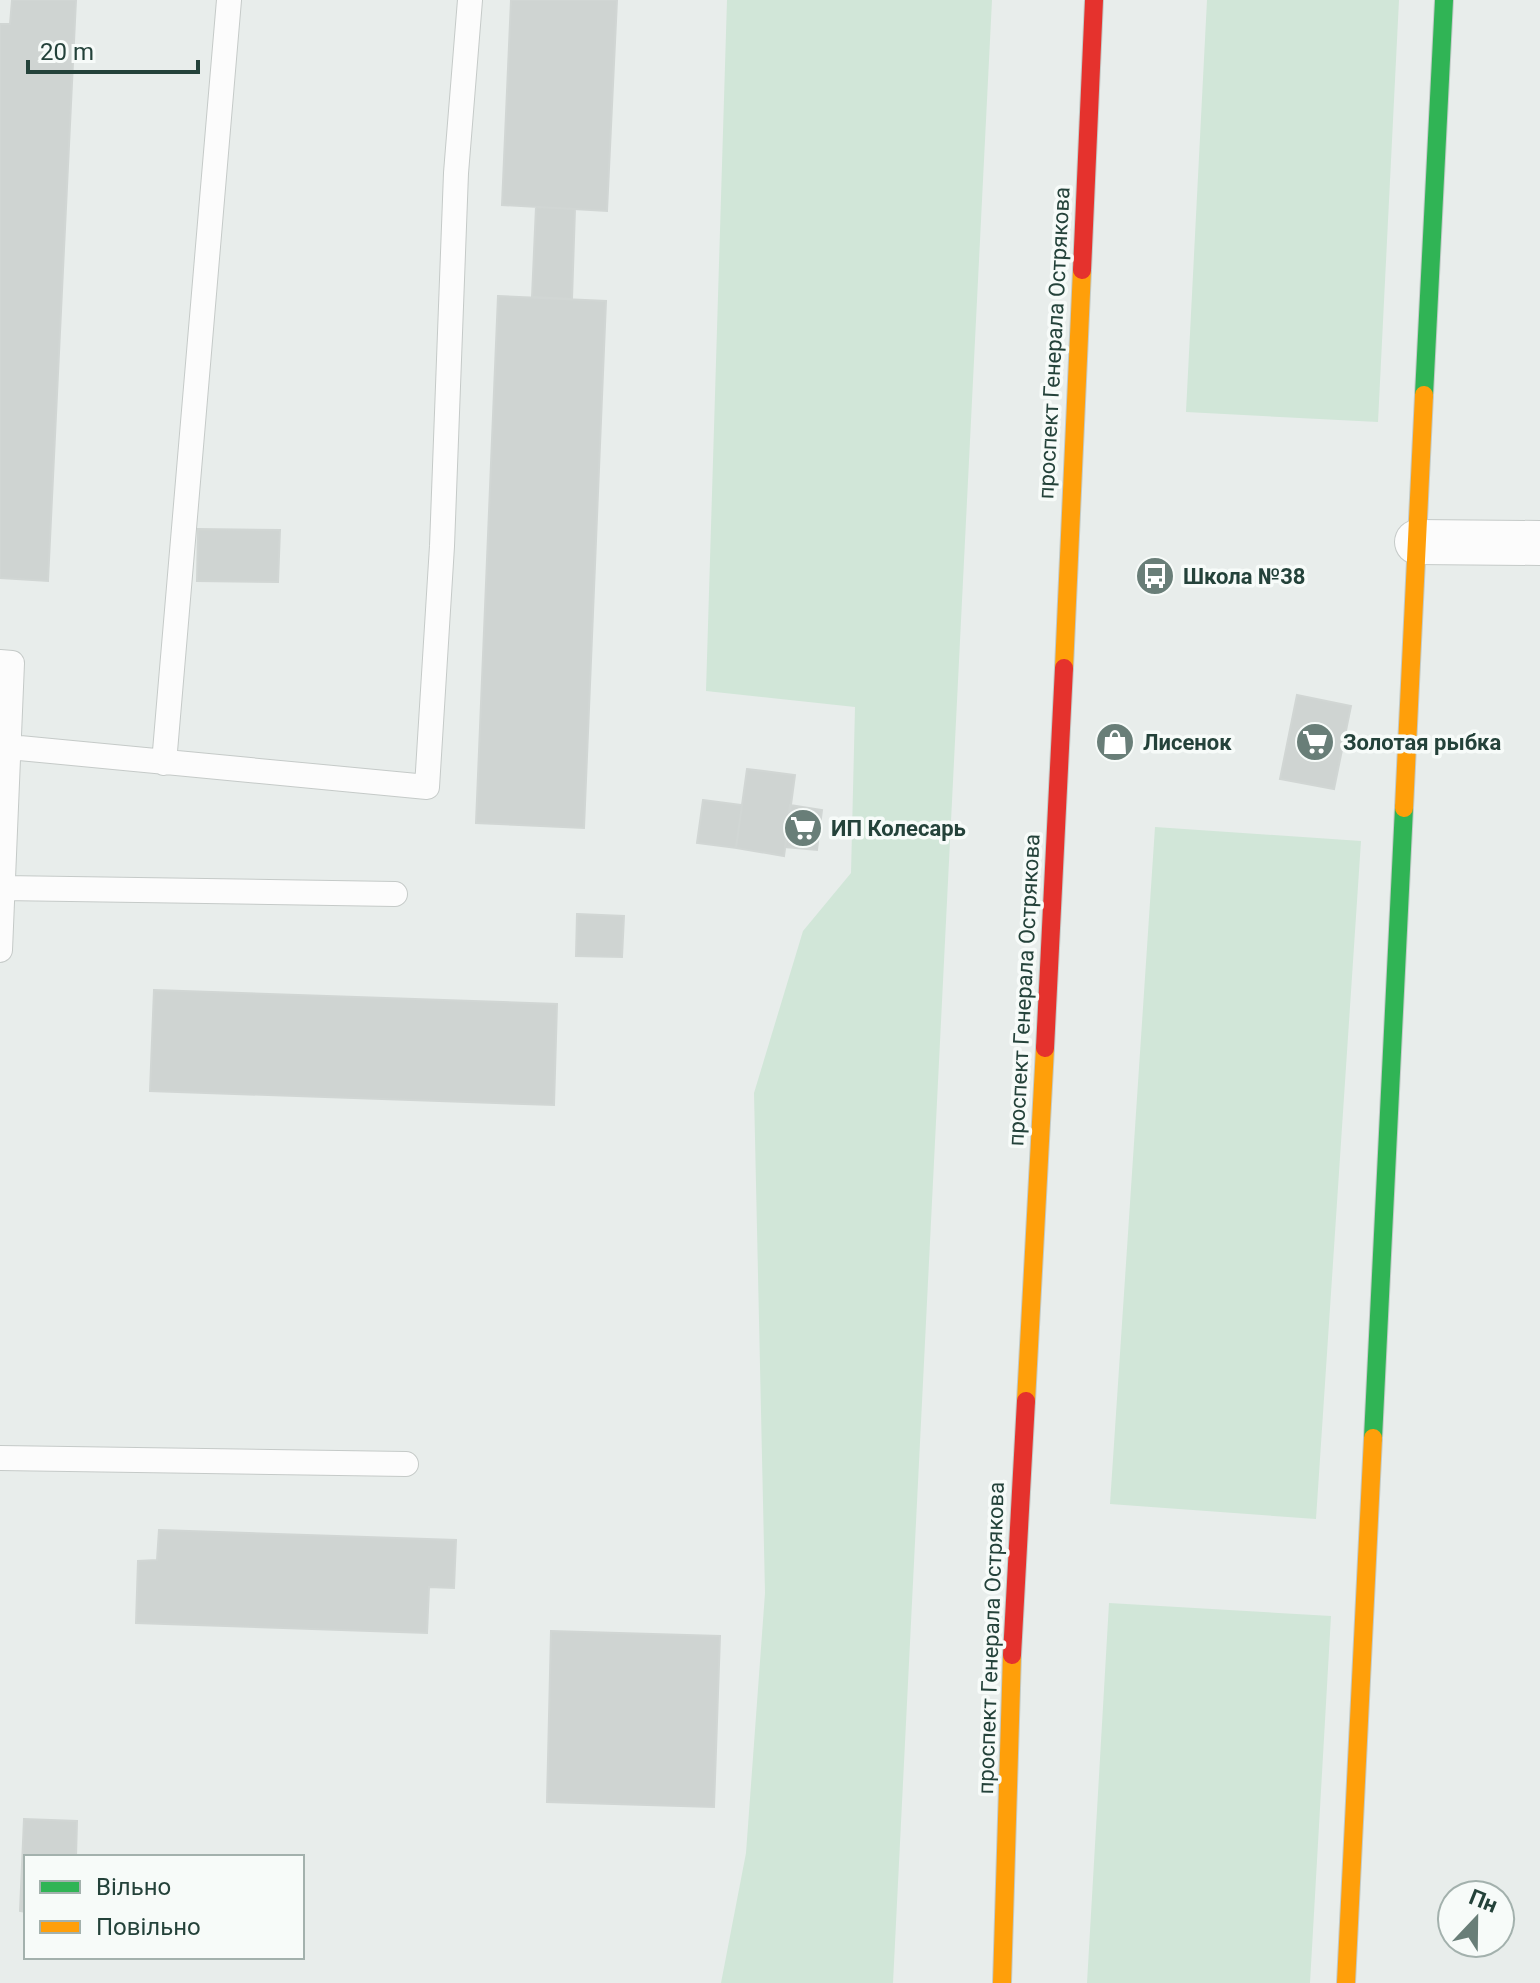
<svg xmlns="http://www.w3.org/2000/svg" width="1540" height="1983" font-family="Roboto,sans-serif">
  <rect width="100%" height="100%" fill="#e8edeb"/>
  <path fill="#d1e6d8" d="M727 0H992L893 1983H721L746 1853 765 1593 754 1093 803 931 851 873 855 707 706 691Z
    M1207 0H1399L1378 422 1186 412Z
    M1155 827 1361 841 1316 1519 1110 1504Z
    M1109 1603 1331 1616 1310 1983H1087Z"/>
  <path fill="#cfd4d2" stroke="#d1d6d4" stroke-width="2" d="M12 0H76L48 581 0 578V24H10Z
    M511 0H617L607 211 502 205Z
    M536 207 575 209 572 299 532 297Z
    M498 296 606 301 584 828 476 823Z
    M198 529 280 530 278 582 197 581Z
    M1297 695 1351 706 1334 789 1280 779Z
    M747 769 795 775 784 856 736 848Z
    M703 800 742 805 736 848 697 843Z
    M790 805 822 810 817 850 785 847Z
    M577 914 624 916 622 957 576 956Z
    M154 990 557 1004 554 1105 150 1091Z
    M159 1530 456 1540 454 1588 429 1587 427 1633 136 1623 138 1561 157 1560Z
    M551 1631 720 1636 714 1807 547 1802Z
    M24 1819 77 1821 76 1857H26V1912L20 1911Z"/>
  <g fill="none" stroke-linecap="round" stroke-linejoin="round">
    <defs>
      <path id="lane" d="M0 662 12 663 0 950
        M9 747 427 787 442 546 456 173 470 0
        M164 763 229 0
        M3 888 395 894
        M0 1458 406 1464"/>
      <path id="street" d="M1417 542 1540 543"/>
      <path id="fast" d="M1424 395 1444 0
        M1373 1438 1404 808"/>
      <path id="slow" d="M1064 668 1082 270
        M1404 808 1424 395
        M1026 1401 1045 1048
        M1002 1983 1012 1655
        M1346 1983 1373 1438"/>
      <path id="jam" d="M1082 270 1094 0
        M1045 1048 1064 668
        M1012 1655 1026 1401"/>
    </defs>
    <use href="#lane" stroke="#c5cac8" stroke-width="26"/>
    <use href="#street" stroke="#c5cac8" stroke-width="46"/>
    <use href="#fast" stroke="#c3cbc8" stroke-width="20"/>
    <use href="#slow" stroke="#c3cbc8" stroke-width="20"/>
    <use href="#jam" stroke="#c3cbc8" stroke-width="20"/>
    <use href="#lane" stroke="#fcfcfc" stroke-width="24"/>
    <use href="#street" stroke="#fcfcfc" stroke-width="44"/>
    <use href="#fast" stroke="#30b455" stroke-width="18"/>
    <use href="#slow" stroke="#ff9f0a" stroke-width="18"/>
    <use href="#jam" stroke="#e5322d" stroke-width="18"/>
  </g>
  <defs>
    <symbol id="bus-disc" viewBox="-11 -11 22 22"><circle r="9.5" fill="#697e78" stroke="#f7fbf9"/><path d="M-5-6H5V4H4V6H2V4H-2V6H-4V4H-5ZM-3.5-4V0h7V-4ZM-3.5 1.2v1.5H-2V1.2ZM2 1.2v1.5H3.5V1.2Z" fill="#fff"/></symbol>
    <symbol id="shop-disc" viewBox="-11 -11 22 22"><circle r="9.5" fill="#697e78" stroke="#f7fbf9"/><path d="M-5-2.5h2.3a2.7 3.5 0 0 1 5.4 0H5L5.5 6h-11ZM-1.5-2.5h3a1.5 2.3 0 0 0-3 0Z" fill="#fff"/></symbol>
    <symbol id="supermarket-disc" viewBox="-11 -11 22 22"><circle r="9.5" fill="#697e78" stroke="#f7fbf9"/><path d="M-6-5.5h2.5l.6 2H6L4.5 2H-2.5L-4.4-4H-6ZM-1.5 3.2a1.3 1.3 0 1 0 .1 0ZM3 3.2a1.3 1.3 0 1 0 .1 0Z" fill="#fff"/></symbol>
  </defs>
  <g fill-rule="evenodd">
    <use href="#bus-disc" x="1133" y="554" width="44" height="44"/>
    <use href="#shop-disc" x="1093" y="720" width="44" height="44"/>
    <use href="#supermarket-disc" x="1293" y="720" width="44" height="44"/>
    <use href="#supermarket-disc" x="781" y="806" width="44" height="44"/>
  </g>
  <g text-anchor="middle" dominant-baseline="central" stroke-width="7" stroke-linejoin="round" paint-order="stroke">
    <g font-size="22" fill="#24423a" stroke="#f7fbf9">
      <text transform="translate(1054 343) rotate(-87)">проспект Генерала Острякова</text>
      <text transform="translate(1024 990) rotate(-87)">проспект Генерала Острякова</text>
      <text transform="translate(991 1638) rotate(-88)">проспект Генерала Острякова</text>
    </g>
    <g font-size="22" font-weight="bold" fill="#24423a" stroke="#f7fbf9" text-anchor="start">
      <text x="1183" y="576">Школа №38</text>
      <text x="1143" y="742">Лисенок</text>
      <text x="1343" y="742">Золотая рыбка</text>
      <text x="831" y="828">ИП Колесарь</text>
    </g>
  </g>
  <rect x="24" y="1855" width="280" height="104" fill="#f7fbf9" stroke="#a3b1ad" stroke-width="2"/>
  <rect x="40" y="1881" width="40" height="12" fill="#30b455" stroke="#a3b1ad" stroke-width="2"/>
  <text x="96" y="1895" font-size="24" fill="#24423a">Вільно</text>
  <rect x="40" y="1921" width="40" height="12" fill="#ff9f0a" stroke="#a3b1ad" stroke-width="2"/>
  <text x="96" y="1935" font-size="24" fill="#24423a">Повільно</text>
  <g transform="translate(1476 1919) rotate(22)"><circle r="38" fill="#f7fbf9" stroke="#a3b1ad" stroke-width="2"/>
  <path d="M0-6L14 30L0 20L-14 30Z" fill="#697e78"/>
  <text y="-12" font-size="22" font-weight="bold" text-anchor="middle" fill="#24423a">Пн</text>
  </g>
  <path d="M28 60v12h170v-12" fill="none" stroke="#24423a" stroke-width="4"/>
  <text x="40" y="60" font-size="24" fill="#24423a" stroke="#f7fbf9" stroke-width="6" paint-order="stroke">20 m</text>
</svg>
